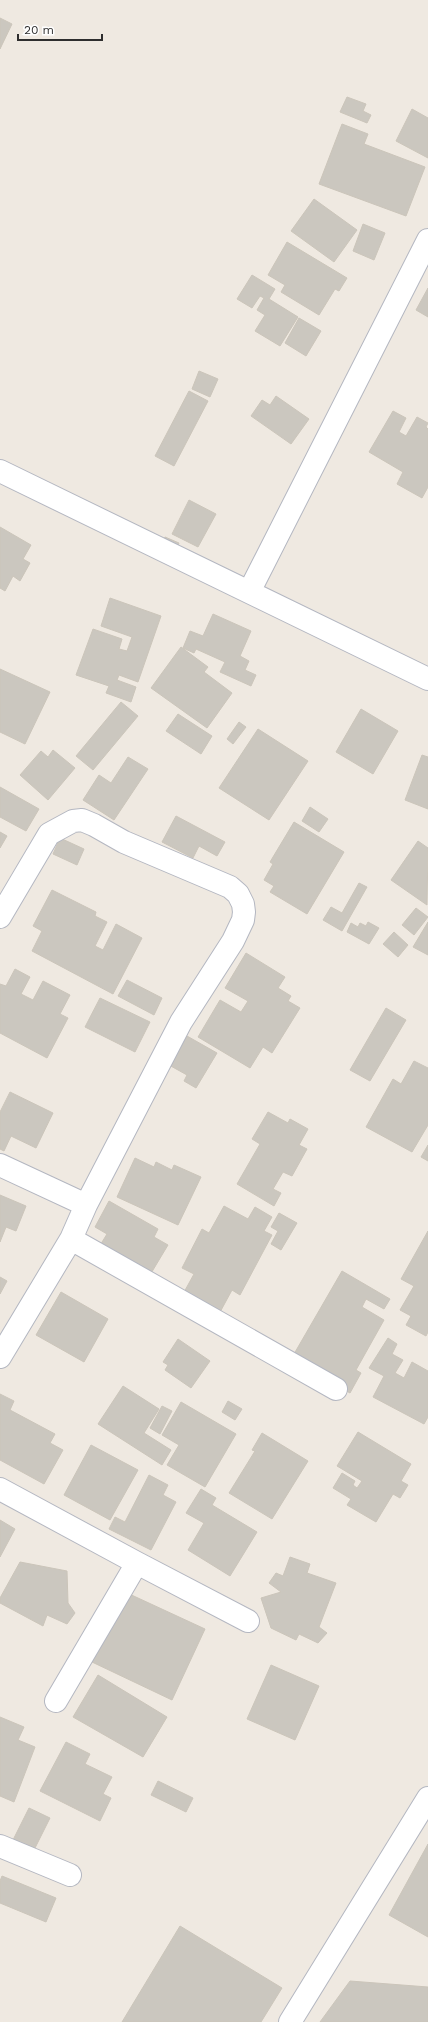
<svg xmlns="http://www.w3.org/2000/svg" width="428" height="2022" font-family="'Work Sans',sans-serif">
  <rect width="100%" height="100%" fill="#efe9e1"/>
  <path fill="#cbc7bf" stroke="#cbc5ba" d="M0 18 12 24 0 49Z
    M347 97 366 104 363 111 371 115 367 123 340 112Z
    M412 109 428 118V158L396 141Z
    M342 124 368 134 364 144 425 167 406 216 319 184Z
    M314 199 357 230 334 262 291 231Z
    M363 224 385 233 374 260 353 251Z
    M287 242 347 278 339 291 335 289 319 315 281 292 285 285 268 275Z
    M252 275 275 289 269 299 298 317 280 346 255 331 265 315 257 310 264 298 260 296 252 308 237 299Z
    M428 288V317L416 310Z
    M299 318 321 331 306 356 285 343Z
    M199 371 218 379 210 397 192 389Z
    M189 391 208 401 174 466 155 456Z
    M276 396 309 419 291 444 251 416 262 400 270 405Z
    M393 411 406 418 399 432 406 436 417 417 428 423 426 427 428 429V487L422 498 397 484 403 472 369 452Z
    M189 500 216 514 198 547 172 534Z
    M0 527 31 545 23 559 30 563 20 581 13 576 5 591 0 588Z
    M165 537 179 543 175 553 160 547Z
    M110 598 161 616 138 682 119 675 117 680 136 687 131 702 106 693 109 686 76 675 93 629 122 639 119 649 127 651 132 637 101 626Z
    M213 614 251 631 240 656 249 661 245 670 256 675 251 686 220 672 225 662 196 649 194 653 183 648 190 631 203 636Z
    M181 647 208 667 204 672 232 693 207 728 151 688Z
    M0 669 50 692 25 744 0 732Z
    M121 702 138 716 93 770 76 756Z
    M361 709 398 731 373 774 336 752Z
    M178 714 212 736 201 754 166 731Z
    M239 722 246 727 233 744 227 739Z
    M258 729 308 761 269 820 219 788Z
    M53 750 75 768 48 800 20 775 41 751 48 757Z
    M422 755 428 757V809L405 800Z
    M128 757 148 769 114 820 83 800 99 775 111 783Z
    M0 787 39 809 26 831 0 817Z
    M310 807 328 819 319 832 302 821Z
    M176 816 225 842 217 856 199 846 193 858 162 842Z
    M294 822 344 852 307 914 270 892 274 886 264 880 273 864 270 862Z
    M0 832 7 836 0 848Z
    M60 838 84 849 77 865 53 854Z
    M418 841 428 848 427 905 391 880Z
    M359 883 367 887 342 931 323 920 331 907 342 913Z
    M52 890 96 912 95 916 107 922 95 946 103 950 116 924 142 938 113 994 32 951 42 931 33 926Z
    M416 908 428 917 414 935 402 925Z
    M368 922 379 928 369 944 347 932 351 923 358 927 360 923 366 926Z
    M428 922V955L413 947Z
    M394 932 408 945 398 957 383 944Z
    M246 953 285 977 278 988 291 996 288 1001 300 1008 272 1053 263 1047 250 1068 198 1037 220 1000 241 1012 248 1001 225 988Z
    M15 969 30 977 21 994 33 1000 43 981 70 995 60 1014 68 1018 47 1058 0 1033V984L6 986Z
    M127 980 162 998 154 1015 118 996Z
    M100 998 150 1022 135 1052 85 1027Z
    M386 1008 406 1020 370 1081 350 1070Z
    M187 1036 217 1053 196 1088 184 1081 187 1075 169 1065Z
    M414 1061 428 1068V1125L412 1152 366 1127 393 1079 401 1084Z
    M10 1092 53 1113 36 1148 11 1136 4 1151 0 1149V1112Z
    M268 1112 288 1123 290 1119 308 1129 299 1145 307 1149 292 1176 283 1172 273 1189 281 1193 274 1206 237 1184 260 1144 252 1139Z
    M428 1145V1161L421 1157Z
    M135 1158 154 1167 156 1162 172 1170 174 1165 201 1177 178 1225 117 1197Z
    M0 1195 26 1206 16 1231 6 1227 0 1242Z
    M109 1201 158 1229 154 1237 168 1245 150 1275 99 1247 107 1234 95 1227Z
    M224 1206 248 1219 255 1207 272 1217 264 1231 272 1235 240 1295 232 1290 219 1314 183 1294 194 1274 182 1268 202 1229 209 1233Z
    M279 1213 297 1223 281 1250 271 1244 278 1231 271 1227Z
    M428 1231V1332L426 1336 406 1325 411 1316 400 1310 414 1286 401 1279Z
    M342 1271 390 1299 384 1309 366 1299 362 1307 384 1320 356 1370 361 1373 350 1393 327 1380 294 1354Z
    M0 1277 7 1281 0 1294Z
    M61 1292 108 1319 84 1362 36 1335Z
    M388 1338 397 1344 392 1354 403 1360 395 1373 404 1378 412 1362 428 1371V1417L424 1424 373 1397 384 1376 369 1368Z
    M178 1339 210 1361 191 1388 165 1370 168 1365 163 1362Z
    M123 1386 159 1409 144 1433 171 1450 162 1465 98 1424Z
    M0 1394 14 1401 10 1410 55 1434 50 1443 63 1450 44 1484 0 1460Z
    M228 1401 242 1409 235 1420 222 1412Z
    M181 1402 236 1434 205 1487 167 1465 179 1445 162 1435Z
    M162 1406 172 1411 160 1434 150 1428Z
    M358 1432 411 1464 401 1481 408 1485 400 1498 393 1494 376 1522 347 1505 351 1499 333 1488 342 1473 355 1481 353 1485 357 1488 362 1481 337 1466Z
    M262 1433 308 1461 272 1519 229 1493 255 1451 252 1450Z
    M91 1445 138 1470 110 1520 64 1495Z
    M149 1475 168 1485 163 1495 176 1502 151 1550 109 1529 115 1517 125 1522Z
    M201 1489 216 1498 212 1505 257 1532 230 1576 188 1550 204 1523 186 1513Z
    M0 1520 15 1529 0 1557Z
    M290 1557 310 1564 307 1573 336 1583 319 1627 327 1633 318 1643 299 1634 296 1640 271 1628 261 1598 281 1592 269 1583 276 1573 283 1576Z
    M20 1562 67 1571 68 1603 75 1613 67 1624 47 1615 43 1626 0 1603V1598Z
    M125 1592 205 1629 172 1700 92 1662Z
    M271 1665 319 1686 295 1740 247 1719Z
    M98 1675 167 1717 143 1757 73 1717Z
    M0 1717 24 1727 18 1740 35 1747 14 1802 0 1796Z
    M66 1742 90 1754 85 1764 112 1777 103 1794 111 1798 100 1821 40 1791Z
    M158 1781 193 1798 186 1812 151 1795Z
    M29 1808 50 1818 33 1852 12 1842Z
    M428 1844V1937L389 1915Z
    M2 1876 56 1898 46 1922 0 1903V1881Z
    M180 1926 282 1988 261 2022H122Z
    M350 1981 428 1987V2022H320Z"/>
  <g fill="none" stroke-linecap="round" stroke-linejoin="round">
    <defs>
      <path id="street" d="M0 471 428 679
        M249 592 428 240
        M0 917 49 834 73 821 82 820 94 825 124 842 230 887 238 894 243 904 244 912 243 920 233 941 181 1022 86 1205 71 1239 0 1357
        M0 1165 86 1205
        M71 1239 336 1389
        M0 1489 137 1563 248 1621
        M56 1701 137 1563
        M0 1846 70 1875
        M290 2022 428 1798"/>
    </defs>
    <use href="#street" stroke="#b4b7c1" stroke-width="24"/>
    <use href="#street" stroke="#fff" stroke-width="22"/>
  </g>
  <path d="M18 34v6h84v-6" fill="none" stroke="#2e2e2e" stroke-width="2"/>
  <text x="24" y="34" font-size="12" fill="#2e2e2e" stroke="#ffffff" stroke-width="3" paint-order="stroke">20 m</text>
</svg>
